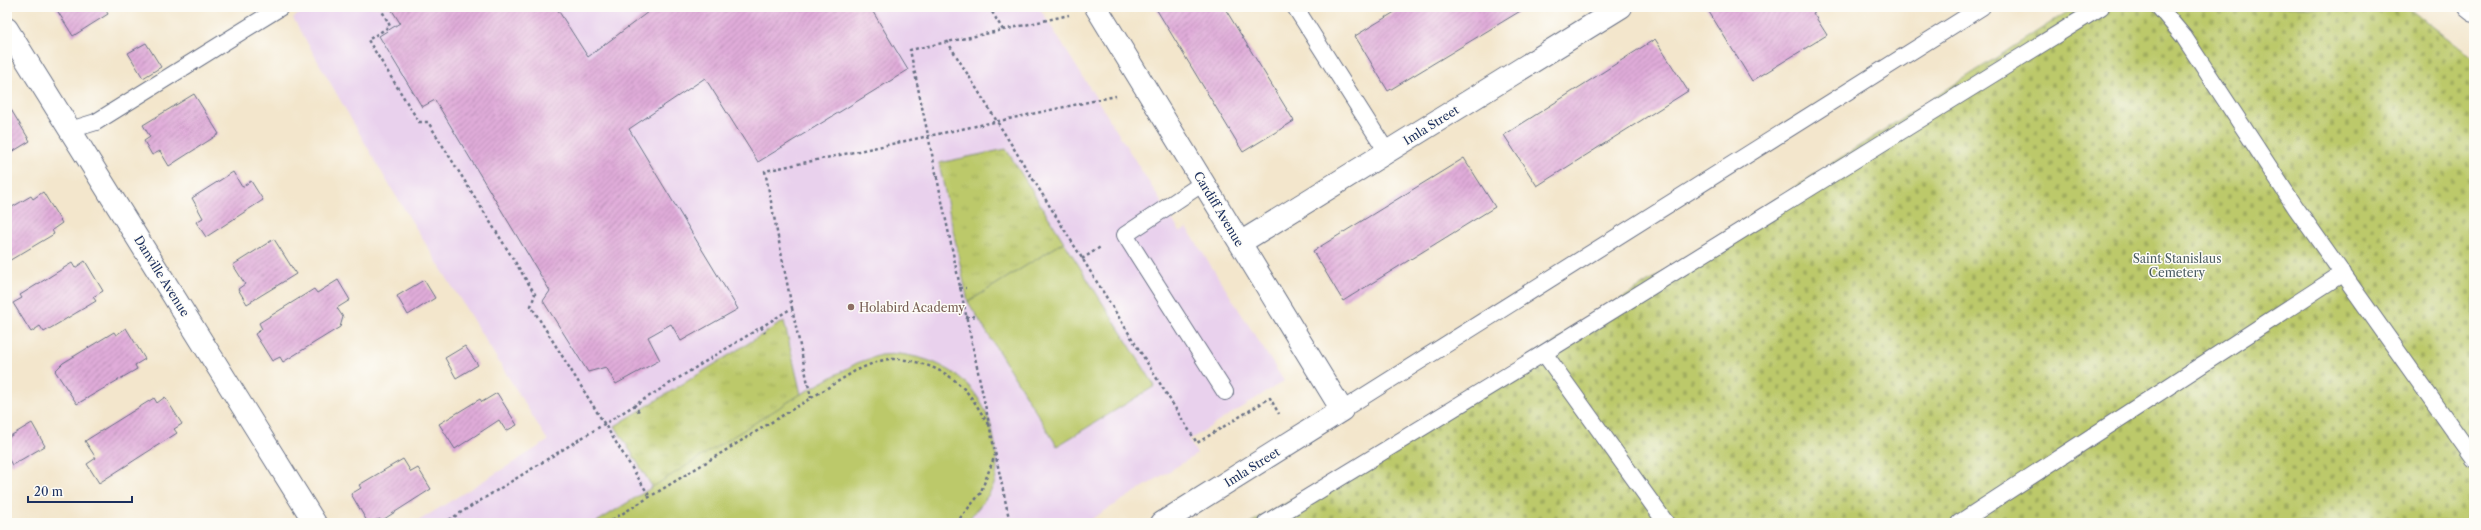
<svg xmlns="http://www.w3.org/2000/svg" width="2481" height="530" font-family="'Libre Caslon Text',serif">
  <defs>
    <pattern id="cemetery-stones" width="16" height="16" patternUnits="userSpaceOnUse"><rect width="16" height="16" fill="#bcc96a"/><path d="M2 7V4a2 2 0 0 1 4 0v3zM10 15v-3a2 2 0 0 1 4 0v3z" fill="#a1ad5e"/></pattern>
    <pattern id="park-tufts" width="24" height="20" patternUnits="userSpaceOnUse"><rect width="24" height="20" fill="#bcc96a"/><path d="M3 7l-1-3M5 7V3M7 7l1-3M15 17l-1-3M17 17v-4M19 17l1-3" fill="none" stroke="#a1ad5e"/></pattern>
    <pattern id="building-hatch" width="6" height="6" patternUnits="userSpaceOnUse"><rect width="6" height="6" fill="#e0acd9"/><path d="M-1 1l2-2M0 6l6-6M5 7l2-2" fill="none" stroke="#b58cb3"/></pattern>
  </defs>
  <rect width="100%" height="100%" fill="#fdfcf7"/>
  <filter id="ink" filterUnits="userSpaceOnUse"><feTurbulence type="fractalNoise" baseFrequency=".025" numOctaves="2"/><feDisplacementMap in="SourceGraphic" scale="8" xChannelSelector="R" yChannelSelector="G"/><feConvolveMatrix kernelMatrix="1 2 1 2 8 2 1 2 1" color-interpolation-filters="sRGB"/></filter>
  <filter id="wash" filterUnits="userSpaceOnUse"><feTurbulence type="fractalNoise" baseFrequency=".012" numOctaves="4" result="noise"/><feDisplacementMap in="SourceGraphic" scale="16" xChannelSelector="R" yChannelSelector="G"/><feGaussianBlur stdDeviation="0.9" result="paint"/><feColorMatrix in="noise" values="0 0 0 0 0 0 0 0 0 0 0 0 0 0 0 0 0 1.4 0 .05"/><feComposite in="paint" operator="in"/></filter>
  <g filter="url(#wash)">
    <rect width="100%" height="100%" fill="#f3e6cc"/>
    <path fill="#e9d1ed" d="M310 7H1039L1180 232 1187 228 1284 381 1189 440 1197 454 1085 523H415L548 441 388 183 293 18Z"/>
    <path fill="url(#cemetery-stones)" stroke="#6c7c64" d="M2075 7H2408L2474 59V523H1250L1404 439Z"/>
    <path fill="url(#park-tufts)" stroke="#6c7c64" d="M1006 149 1064 242 968 302 939 163Z
      M784 321 801 394 653 488 615 426Z"/>
    <path fill="#bcc96a" stroke="#6c7c64" d="M1064 242 1155 386 1057 446 968 302Z
      M900 354C953 361 987 390 995 445 997 458 999 474 993 487 987 499 974 513 965 523H595L801 394 857 363 880 355Z"/>
    <g id="blocks">
      <path fill="url(#building-hatch)" d="M55 7H104L108 14 73 36Z
        M390 7H556L588 57 652 9 651 7H870L908 70 758 162 705 78 629 129 738 309 681 341 671 324 648 337 660 360 616 384 606 367 588 372 543 301 550 291 435 100 422 107 379 36 400 23Z
        M1155 7H1224L1294 121 1243 152Z
        M1403 7H1527L1388 91 1355 36Z
        M1706 7H1823L1813 13 1827 35 1752 81Z
        M1655 39 1688 91 1537 186 1504 135Z
        M146 43 161 67 143 78 128 53Z
        M194 94 219 134 169 166 160 151 152 155 144 141 150 137 143 125Z
        M7 103 30 141 12 152 7 143Z
        M1464 158 1495 207 1343 301 1313 251Z
        M233 172 242 187 251 181 263 200 206 237 196 222 203 218 192 198Z
        M43 192 62 223 52 230 54 234 7 262V210L31 196 33 199Z
        M274 239 296 274 247 304 238 289 245 284 233 265Z
        M85 261 103 291 93 297 96 301 44 332 40 326 31 332 13 303 22 298 20 295 72 263 75 268Z
        M338 280 350 300 337 308 343 317 340 327 283 362 280 357 272 361 255 334 262 329 259 323 314 289 317 293Z
        M424 280 435 298 408 315 397 296Z
        M126 328 145 359 135 365 137 369 77 404 55 371 63 363 114 332 116 335Z
        M465 346 478 365 456 378 445 358Z
        M497 393 517 425 506 431 499 420 455 449 439 424 480 399 482 402Z
        M165 397 182 424 174 429 177 433 99 483 87 464 96 458 85 441 154 398 157 403Z
        M32 423 45 446 12 465 7 456V438Z
        M403 459 411 472 418 468 431 489 381 521 380 519 368 523 351 494 361 488 359 485Z"/>
    </g>
  </g>
  <g filter="url(#ink)">
    <use href="#blocks" fill-opacity="0" stroke="#676f84" stroke-width="1"/>
    <g fill="none" stroke-linecap="round" stroke-linejoin="round">
      <defs>
        <path id="service" d="M1295 7 1387 152
          M2159 7 2184 37 2296 208 2474 459
          M70 130 96 122 281 7
          M1203 183 1125 235 1225 392
          M1544 353 1666 523
          M1342 410 1982 7
          M1266 523 1544 353 2101 7
          M1959 523 2343 273"/>
        <path id="minor" d="M1096 7 1342 410 1162 523
          M7 29 315 523
          M1240 243 1621 7"/>
        <path id="secondary" d="M2469 7 2474 11"/>
      </defs>
      <use href="#service" stroke="#676f84" stroke-width="18"/>
      <use href="#minor" stroke="#676f84" stroke-width="24"/>
      <use href="#secondary" stroke="#676f84" stroke-width="24"/>
      <path stroke="#676f84" stroke-width="2.5" stroke-dasharray="3 3" stroke-linecap="butt" d="M380 7 390 26 368 40 419 122H428L535 294 531 306 650 497
        M989 7 1003 30 910 50 1010 523
        M1003 30 1069 15
        M947 41 1197 443 1270 398 1279 414
        M936 177 941 176
        M1082 259 1102 246
        M959 288H966
        M792 308 811 398
        M966 317 977 316
        M761 327 765 333
        M634 404 639 412
        M444 523 792 308 765 171 1116 96
        M607 523 855 371C866 366 879 360 890 359 913 358 945 369 961 386 972 396 980 411 988 424
        M956 523 980 494 995 455"/>
      <use href="#service" stroke="#fff" stroke-width="16"/>
      <use href="#minor" stroke="#fff" stroke-width="22"/>
      <use href="#secondary" stroke="#fff" stroke-width="22"/>
    </g>
  </g>
  <circle fill="#8d6e63" stroke="#fdfcf7" stroke-width="1.5" cx="851" cy="307" r="4"/>
  <g text-anchor="middle" dominant-baseline="central" stroke-width="3" stroke-linejoin="round" paint-order="stroke">
    <g font-size="12" fill="#1b2f5e" stroke="#fdfcf7">
      <text transform="translate(1431 125) rotate(-32)">Imla Street</text>
      <text transform="translate(1219 209) rotate(59)">Cardiff Avenue</text>
      <text transform="translate(162 276) rotate(58)">Danville Avenue</text>
      <text transform="translate(1252 467) rotate(-32)">Imla Street</text>
    </g>
    <g font-size="12" fill="#4b5d62" stroke="#fdfcf7">
      <text x="2177" y="258">Saint Stanislaus<tspan x="2177" dy="14">Cemetery</tspan></text>
    </g>
    <g font-size="12" fill="#785e54" stroke="#fdfcf7" text-anchor="start">
      <text x="859" y="307">Holabird Academy</text>
    </g>
  </g>
  <rect width="2481" height="530" fill="none" stroke="#fdfcf7" stroke-width="24"/>
  <path d="M28 496v6h104v-6" fill="none" stroke="#1b2f5e" stroke-width="2"/>
  <text x="34" y="496" font-size="12" fill="#1b2f5e" stroke="#fdfcf7" stroke-width="3" paint-order="stroke">20 m</text>
</svg>
